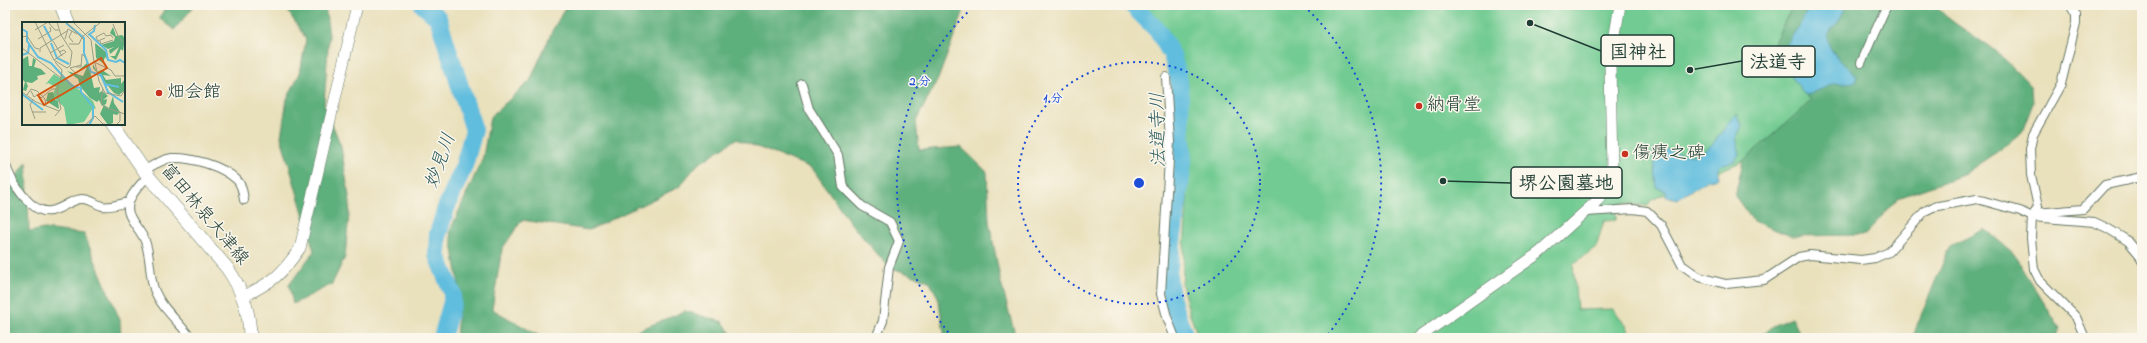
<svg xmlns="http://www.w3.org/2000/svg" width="2147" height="343" font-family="'Indie Flower','Klee One',sans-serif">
  <rect width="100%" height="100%" fill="#fbf7ec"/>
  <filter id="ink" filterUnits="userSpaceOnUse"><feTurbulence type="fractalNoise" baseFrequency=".025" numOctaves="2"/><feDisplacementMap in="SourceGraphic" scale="8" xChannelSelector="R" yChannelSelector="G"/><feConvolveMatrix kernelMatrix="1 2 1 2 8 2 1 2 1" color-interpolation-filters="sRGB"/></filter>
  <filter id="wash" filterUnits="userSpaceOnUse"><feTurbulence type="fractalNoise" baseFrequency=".012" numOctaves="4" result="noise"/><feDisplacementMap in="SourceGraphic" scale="16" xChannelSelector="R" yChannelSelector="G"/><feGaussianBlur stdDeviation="0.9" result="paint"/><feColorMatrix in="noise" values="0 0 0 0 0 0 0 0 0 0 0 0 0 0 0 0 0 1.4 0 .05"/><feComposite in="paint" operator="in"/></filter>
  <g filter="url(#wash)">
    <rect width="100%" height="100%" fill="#e9e0bc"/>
    <path fill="#72cb92" stroke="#488463" d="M1138 5H1793L1772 47 1811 101 1743 161 1651 200 1648 206 1622 203 1616 213V220L1604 221 1596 247 1573 264 1577 310 1613 309 1627 326 1631 338H1199L1190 315 1182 285 1190 151 1186 81 1159 30Z"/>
    <path fill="#5daf7c" stroke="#3e7658" d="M167 5H195L174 30 159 18Z
      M284 5H325L329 35 324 104 341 146 350 203 345 257 332 284 293 304 289 285 314 251 281 137 287 99 300 73 306 39Z
      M567 5H966L938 79 916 121 919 150 961 147 987 172 989 221 1001 283 1016 338H945L938 297 929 281 889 267 852 225 812 168 736 139 697 165 679 187 589 230 522 220 502 249 492 309 543 338H456L460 291 450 231 483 157 490 117 530 81 552 31Z
      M1793 5H1935C1948 21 1965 29 1981 41 2000 53 2016 70 2032 87L2033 103 2022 132 1992 155 1963 175 1898 198 1865 235 1791 236 1753 221 1735 196 1743 161 1811 101 1772 47Z
      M27 162 29 232 44 229 84 234 120 320 121 338H5V192Z
      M1985 229 2014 254 2060 329 2056 338H1913L1917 325 1950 246Z
      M685 311 723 322 734 338H620Z
      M1792 318 1802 338H1760L1773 326Z"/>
    <path fill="#60bdde" stroke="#407d89" d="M1810 5H1846C1844 11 1841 17 1838 22 1835 27 1830 29 1828 35 1823 48 1849 69 1858 77L1856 82 1833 84 1808 95 1804 94 1780 59 1779 55 1799 26Z
      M1736 114 1742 126 1736 138 1740 153 1734 161 1720 165 1717 170 1718 178 1708 180 1677 199 1666 196V191L1657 188 1653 150C1663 146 1672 152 1682 154 1711 161 1720 129 1736 114Z"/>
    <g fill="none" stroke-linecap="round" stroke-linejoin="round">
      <path stroke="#60bdde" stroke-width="18" d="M423 5 438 18 474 130 464 166 446 208 438 234 437 255 452 292V302L442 338
        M1132 5 1158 31 1172 55 1179 81 1183 162 1168 273C1169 296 1176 317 1186 338"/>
    </g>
  </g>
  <g filter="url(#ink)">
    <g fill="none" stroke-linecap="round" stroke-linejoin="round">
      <defs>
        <path id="street" d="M2070 5 2076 15V23L2061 84 2033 134 2030 149 2031 175 2038 207 2032 217 2031 238 2034 269 2040 281 2076 317 2085 338
          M1861 63 1887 5
          M1166 77 1170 142 1161 294 1167 317 1175 338
          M802 84 809 109 838 155 843 187 862 206 890 222 899 241 889 267 883 321 876 338
          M5 163C10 180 31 215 51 211 62 209 72 199 82 199 91 199 95 204 102 206 109 208 122 203 129 202
          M143 171C152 166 162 159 172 158 191 157 223 166 237 180 242 185 243 193 244 200
          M148 176C138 187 121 203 131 218 135 226 142 233 145 241 151 257 149 274 154 289 161 308 179 322 191 338
          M1586 212 1633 209 1647 211 1661 225 1682 265 1699 277 1726 284 1764 280 1799 257 1810 255 1861 260 1875 258 1889 252 1925 211 1933 207 1977 199 2020 211 2032 217 2094 222 2107 228 2128 241 2139 254 2142 261
          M2036 213 2083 209 2105 185 2142 177"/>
        <path id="secondary" d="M243 297C273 281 280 277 300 248L357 5
          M1418 338 1539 253 1598 200 1610 184 1612 172 1610 64 1620 5"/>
        <path id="primary" d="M61 5 68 23
          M112 124 148 176 227 268C242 289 250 312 250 338"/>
      </defs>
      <use href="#street" stroke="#667664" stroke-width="10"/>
      <use href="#secondary" stroke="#667664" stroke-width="12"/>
      <use href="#primary" stroke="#667664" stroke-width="14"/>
      <use href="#street" stroke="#fff" stroke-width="8"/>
      <use href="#secondary" stroke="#fff" stroke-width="11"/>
      <use href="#primary" stroke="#fff" stroke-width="13"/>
    </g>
  </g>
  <g fill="none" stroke="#1d4ed8" stroke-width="2" stroke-dasharray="2 4">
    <circle cx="1139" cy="183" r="121"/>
    <path d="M952 337A242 242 0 0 1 974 6M1304 6A242 242 0 0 1 1326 337"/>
  </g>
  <g fill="#c8321e" stroke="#fbf7ec" stroke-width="1.5">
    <circle cx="159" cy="93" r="4"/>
    <circle cx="1419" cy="106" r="4"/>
    <circle cx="1625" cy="154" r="4"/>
  </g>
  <g text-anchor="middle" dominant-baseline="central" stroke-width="3" stroke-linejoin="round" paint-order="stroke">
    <g font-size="18" fill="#1f3d34" stroke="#fbf7ec" text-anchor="start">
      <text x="167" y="93">畑会館</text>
      <text x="1427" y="106">納骨堂</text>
      <text x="1633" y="154">傷痍之碑</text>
    </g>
    <g font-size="18" fill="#1f3d34" stroke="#fbf7ec">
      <text transform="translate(204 215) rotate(50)">富田林泉大津線</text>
    </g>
    <g font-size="19" font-style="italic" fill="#2f5d5e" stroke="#fbf7ec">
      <text transform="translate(1159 130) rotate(-91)">法道寺川</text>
      <text transform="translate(441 161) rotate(-70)">妙見川</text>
    </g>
  </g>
  <g transform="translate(22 22)">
    <rect width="103" height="103" fill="#e9e0bc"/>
    <path d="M32 52 38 56 39 53 71 79 74 87 71 86 62 100 45 103 42 85 30 74 34 65 26 61 23 63Z" fill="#72cb92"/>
    <path d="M91 5 94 14 100 13 103 16 101 29 99 27 94 38 88 34H93L97 25 88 32 87 28 92 25 86 27 79 23 92 19 93 15 88 11ZM73 21 84 30 85 37 83 35 81 41 74 36ZM6 34 7 44H10L11 36 14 38 12 45 19 47 24 52 15 54 16 57 10 61 4 60 6 64 4 69 1 68 3 60 0 57V43L1 37ZM66 40 72 66 78 65 77 71 80 69 86 74 81 78 85 77 84 82 80 84 77 78 75 80 68 76 58 64 56 57 45 49 61 54 65 45 57 48ZM71 42 75 50 80 48 89 54 81 53 84 58 99 56V62L103 57V68L97 73 92 71 71 46ZM31 70 33 78 36 79 37 87 24 79 26 71ZM91 74 92 81 98 90 95 93 91 92V101L86 103 78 92 82 83 87 86Z" fill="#5daf7c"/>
    <path fill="none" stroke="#60bdde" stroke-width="2" d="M44 1 62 16V31L69 50 79 53 86 70 101 80M22 4 30 19M0 7 5 10V19L16 35 29 41 50 64 59 66V70L71 85V96L67 103M67 12 84 28 86 38 94 40 98 38 103 41M66 13 72 9 73 3M29 21 35 36 47 42M0 33 6 31 7 23M82 62 97 65M0 72 21 88"/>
    <path fill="none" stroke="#989f86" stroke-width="1" d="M13 0 32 38 45 46 48 44 50 30 39 13 35 0M26 0 33 8H37M44 0 62 18M51 0 69 18 72 40 89 48 93 54H103M91 2 96 14 103 22M13 8 26 0M50 9 47 15 51 20M0 15 5 14 13 26 17 27M83 16 76 19 74 15 82 11 84 14 89 13 91 16M16 17 29 9 28 5M43 17 46 7 55 12M31 19 40 34M78 19 79 22 91 18M47 22H57L60 15 79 0M0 26 39 56 35 68 39 87 33 94M18 30V26L45 9M28 31 42 23M32 38 44 30 42 28 37 30M33 40 40 48 39 56M73 41 77 59 83 71 99 74 103 68M59 43 48 46 60 57M54 45H59L60 32 63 35M39 52 50 64M81 67 79 79 82 85 103 92M9 69 12 75 15 73 19 76 30 67H34M0 70 14 80 37 89M5 73 9 67 15 69 23 77 24 84M11 77 8 83 13 97M10 90H24M63 103 73 94 81 102 88 103M94 103 98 99V91"/>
    <path fill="#d45610" fill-opacity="0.15" stroke="#d45610" stroke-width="2" d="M79 36 85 46 22 83 16 73Z"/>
    <rect width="103" height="103" fill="none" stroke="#1f3d34" stroke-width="2"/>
  </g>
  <circle cx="1139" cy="183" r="6" fill="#1d4ed8" stroke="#fbf7ec" stroke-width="2"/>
  <g font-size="12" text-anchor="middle" font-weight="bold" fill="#1d4ed8" stroke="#fbf7ec" stroke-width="3" stroke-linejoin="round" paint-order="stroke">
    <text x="920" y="85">2 分</text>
    <text x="1053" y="102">1 分</text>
  </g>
  <path fill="none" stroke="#1f3d34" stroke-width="1.5" d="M1530 23L1601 51M1690 70L1742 61M1443 181L1511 183"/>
  <g fill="#1f3d34" stroke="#fbf7ec" stroke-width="1.5">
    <circle cx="1530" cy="23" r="4"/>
    <circle cx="1690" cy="70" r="4"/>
    <circle cx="1443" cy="181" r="4"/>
  </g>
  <g fill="#fbf7ec" stroke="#1f3d34" stroke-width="1.5">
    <rect x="1601" y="35" width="73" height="31" rx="4"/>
    <rect x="1742" y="46" width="73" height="31" rx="4"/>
    <rect x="1511" y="167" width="111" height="31" rx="4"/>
  </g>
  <g font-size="19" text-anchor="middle" font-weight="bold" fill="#1f3d34">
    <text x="1638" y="58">国神社</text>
    <text x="1778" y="68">法道寺</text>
    <text x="1566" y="189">堺公園墓地</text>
  </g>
  <rect width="2147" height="343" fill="none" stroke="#fbf7ec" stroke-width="20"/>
</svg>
